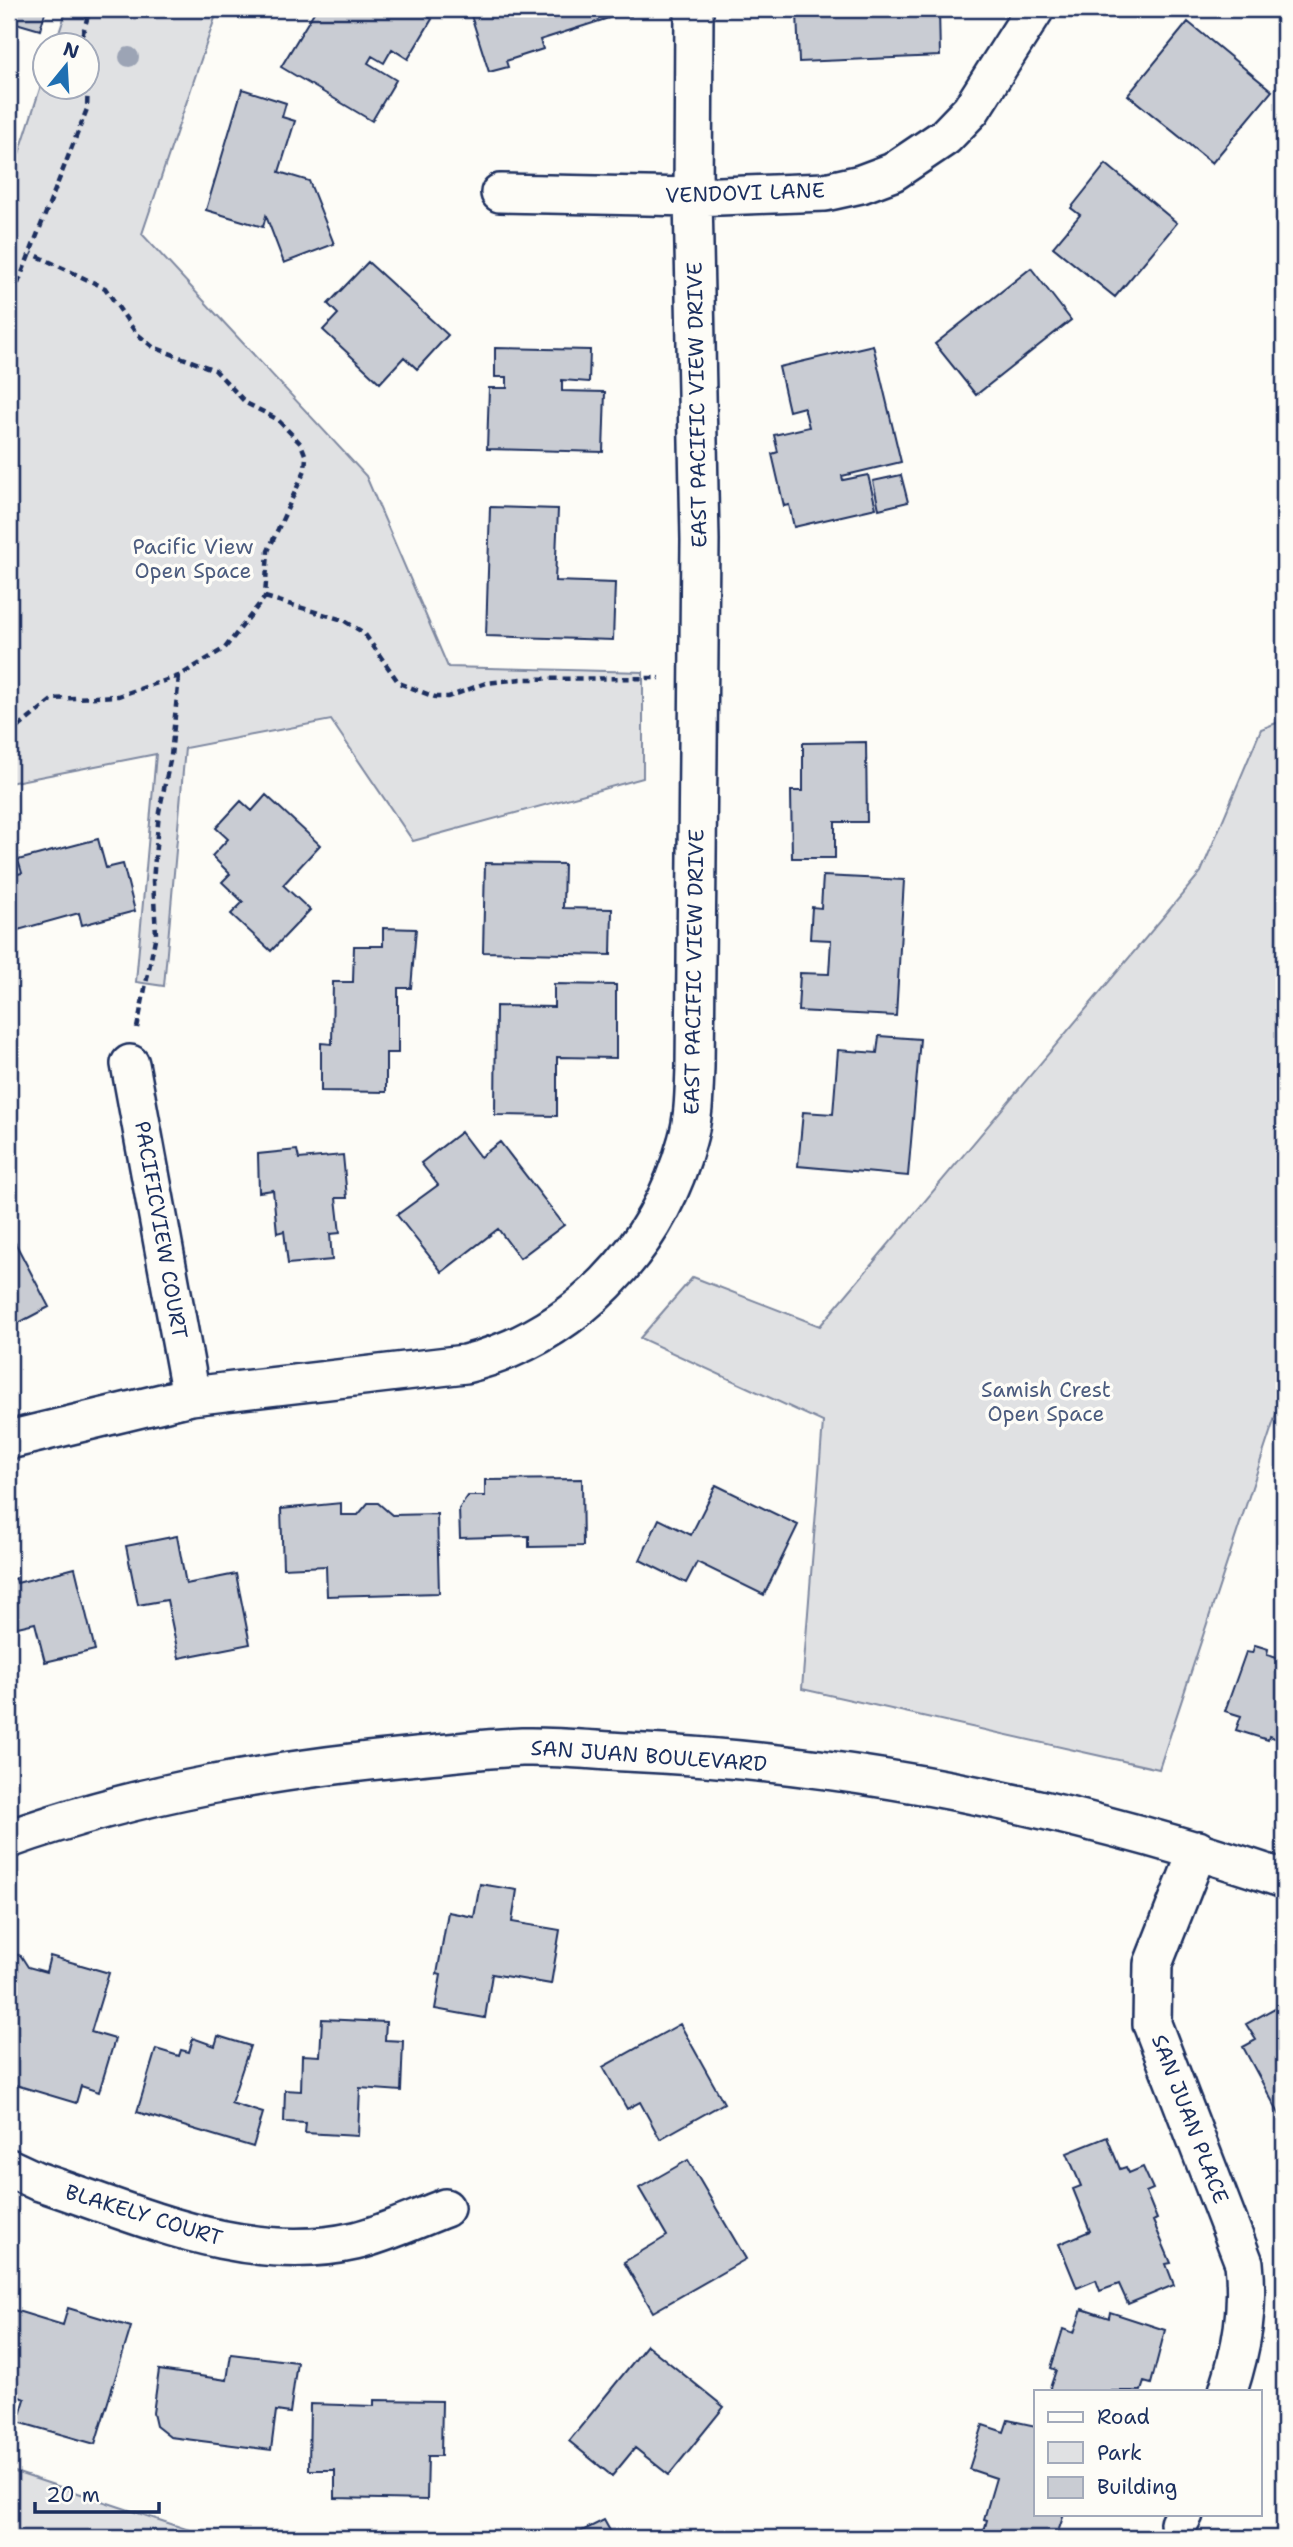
<svg xmlns="http://www.w3.org/2000/svg" width="1293" height="2547" font-family="'Shantell Sans',sans-serif">
  <rect width="100%" height="100%" fill="#fdfcf7"/>
  <filter id="ink" filterUnits="userSpaceOnUse"><feTurbulence type="fractalNoise" baseFrequency=".0143" numOctaves="2"/><feDisplacementMap in="SourceGraphic" scale="14" xChannelSelector="R" yChannelSelector="G"/><feConvolveMatrix kernelMatrix="1 2 1 2 8 2 1 2 1" color-interpolation-filters="sRGB"/></filter>
  <g filter="url(#ink)">
    <path fill="#e0e1e3" stroke="#7e88a0" stroke-width="2" d="M67 9H218L142 234 366 476 448 667 643 672V778L413 841 331 720 185 748 164 986 136 982 156 754 9 783V185L45 73 46 88H88V46L55 45Z
      M1284 720V1390L1159 1769 802 1689 823 1422 640 1338 693 1277 820 1326 1201 872 1261 729Z
      M9 2470 213 2538H9Z"/>
    <path fill="#c9ccd3" stroke="#1b2f5e" stroke-width="2" d="M9 9H46L40 30 9 21Z
      M316 9H415L432 19 408 59 392 49 384 63 372 56 368 63 396 80 372 121 281 67Z
      M469 9H631V16H615L540 40 543 49 506 61 508 67 489 72Z
      M878 9H939L940 56 799 62 797 12Z
      M1188 22 1272 91 1212 163 1128 95Z
      M242 89 286 103 282 117 295 121 279 172 309 181 334 244 284 263 266 216 263 227 206 210Z
      M1106 164 1177 223 1115 297 1053 247 1080 215 1071 208Z
      M368 262 448 335 417 369 404 357 380 383 323 330 338 314 328 304Z
      M1031 268 1071 320 976 395 935 344Z
      M873 345 901 462 842 476 843 480 868 475 876 508 794 527 789 505 784 506 772 454 778 452 774 435 809 427 804 407 789 411 779 367Z
      M495 348 590 350 589 382 562 380V391L605 392 603 452 487 449 489 388H507V377H495Z
      M901 475 908 502 879 509 873 481Z
      M490 507 558 509 555 581 615 583 613 640 486 636Z
      M866 742 867 822H835V858H792L791 791H803V743Z
      M266 795 320 845 283 885 310 910 271 951 231 914 243 902 222 882 230 874 212 856 228 839 216 828 241 801 252 811Z
      M98 839 106 868 123 864 135 911 82 925 79 913 11 932 9 876 22 873 18 860Z
      M485 863 564 864 563 908 612 909 611 955 483 952Z
      M823 876 904 880 896 1016 798 1011 800 973 829 974 831 940 810 939 812 907 821 908Z
      M383 928 416 929 411 988H398V1053H386V1092L321 1091V1043L332 1044 333 982H353L354 946H383Z
      M554 984 616 985V1058L557 1057V1116L495 1115 496 1006 554 1007Z
      M879 1036 920 1039 908 1176 798 1166 803 1112 833 1114 838 1050 877 1053Z
      M9 1089 14 1090 9 1133Z
      M461 1132 480 1157 500 1142 564 1225 520 1258 498 1229 442 1272 397 1215 438 1185 421 1163Z
      M297 1150 299 1159 343 1155 347 1198H336L340 1233 330 1234 332 1260 288 1264 284 1231 277 1233 273 1190 259 1192 258 1154Z
      M10 1233 49 1307 9 1328V1234Z
      M582 1479 583 1546 529 1547V1536L460 1538 459 1509 468 1496H485V1480Z
      M716 1485 798 1525 764 1595 697 1562 686 1583 640 1560 659 1519 691 1535Z
      M341 1503V1515H358L368 1503H378L392 1515 437 1514 439 1593 327 1596 326 1566 283 1568 281 1509Z
      M177 1536 186 1584 236 1574 250 1644 179 1658 167 1600 138 1605 126 1546Z
      M75 1568 95 1650 45 1662 35 1623 9 1629V1580L16 1578 17 1583Z
      M1255 1645 1268 1649 1267 1655 1284 1660V1741L1269 1736 1268 1740 1236 1730 1241 1716 1225 1711 1246 1652 1252 1653Z
      M480 1884 517 1890 512 1922 560 1930 551 1984 492 1974 485 2018 435 2009 441 1975 437 1974 448 1912 474 1917Z
      M13 1953 21 1956 28 1967 46 1972 50 1956 109 1973 91 2032 115 2039 99 2092 81 2086 76 2103 9 2083V1956Z
      M1284 2003V2123L1243 2047 1256 2040 1246 2024Z
      M322 2019 386 2022 385 2040 403 2041 401 2091 360 2088 358 2136 305 2133 306 2123 284 2122 285 2090 301 2091 302 2055 320 2056Z
      M680 2024 724 2103 660 2139 640 2102 627 2109 603 2067Z
      M218 2036 250 2046 231 2103 263 2113 253 2147 137 2112 156 2049 179 2056 181 2050 189 2052 193 2038 215 2046Z
      M1107 2137 1120 2169 1126 2167 1129 2173 1143 2167 1153 2189 1146 2192 1157 2219 1153 2221 1171 2263 1166 2264 1174 2285 1128 2304 1119 2284 1100 2291 1096 2280 1077 2288 1059 2244 1090 2231 1073 2189 1081 2186 1067 2153Z
      M688 2160 746 2259 653 2312 624 2262 667 2236 639 2188Z
      M68 2308 131 2327 95 2444 18 2422 25 2399 9 2393V2326L14 2310 63 2325Z
      M1082 2309 1109 2318 1110 2312 1165 2330 1151 2384 1144 2382 1141 2391H1043H1049L1056 2370 1051 2368 1063 2329 1074 2333Z
      M647 2345 724 2407 669 2475 635 2448 612 2476 569 2441Z
      M231 2354 297 2362 290 2413 276 2411 271 2450 170 2437 156 2426 153 2413 159 2370 227 2380Z
      M374 2400 442 2401 441 2456H428L427 2500 335 2498V2470H309L310 2404 374 2406Z
      M1008 2420 1036 2426V2514H1064L1056 2538 1028 2533 1026 2538H982L987 2520 984 2519 996 2478 969 2469 983 2425 1004 2432Z
      M604 2520 614 2538H568Z"/>
    <g fill="none" stroke-linecap="round" stroke-linejoin="round">
      <defs>
        <path id="minor" d="M500 193 693 197 825 192 861 184 893 172 945 137 971 110 1035 9
          M130 1064 191 1396
          M9 1440 191 1396 465 1364C574 1337 658 1249 687 1141 694 1118 694 1092 695 1067L700 540 693 197 694 9
          M9 1839C141 1792 278 1769 417 1756 452 1753 487 1748 522 1747 556 1746 591 1750 626 1752 850 1762 1072 1807 1284 1879
          M1198 1850 1153 1964 1152 2024 1244 2263C1249 2308 1242 2348 1228 2391
          M9 2168 37 2181C138 2214 246 2266 355 2241 385 2234 416 2219 445 2208
          M1179 2523 1184 2514"/>
      </defs>
      <use href="#minor" stroke="#1b2f5e" stroke-width="42"/>
      <path stroke="#1b2f5e" stroke-width="4.5" stroke-dasharray="7 5" stroke-linecap="butt" d="M79 46 90 9
        M9 306 87 109 88 79
        M265 597 343 620 364 633 399 683 435 697H448L486 683 521 679 660 678
        M9 735 53 699 118 696 179 676 225 648 265 597 268 551 305 470 306 457 301 444 277 419 246 403 215 370 153 347 136 333 105 288 31 253
        M137 1028 156 934 153 881 159 812 171 756 179 676"/>
      <use href="#minor" stroke="#fdfcf7" stroke-width="37"/>
    </g>
    <circle fill="#9ca4b5" cx="129" cy="57" r="10"/>
  </g>
  <g text-anchor="middle" dominant-baseline="central" stroke-width="7" stroke-linejoin="round" paint-order="stroke">
    <g font-size="21" fill="#1b2f5e" stroke="#fdfcf7">
      <text transform="translate(745 193) rotate(-2)">VENDOVI LANE</text>
      <text transform="translate(697 405) rotate(-91)">EAST PACIFIC VIEW DRIVE</text>
      <text transform="translate(694 972) rotate(-89)">EAST PACIFIC VIEW DRIVE</text>
      <text transform="translate(161 1230) rotate(80)">PACIFICVIEW COURT</text>
      <text transform="translate(649 1756) rotate(4)">SAN JUAN BOULEVARD</text>
      <text transform="translate(1190 2119) rotate(69)">SAN JUAN PLACE</text>
      <text transform="translate(144 2215) rotate(17)">BLAKELY COURT</text>
    </g>
    <g font-size="21" fill="#4c5c7f" stroke="#fdfcf7">
      <text x="193" y="547">Pacific View<tspan x="193" dy="24">Open Space</tspan></text>
      <text x="1046" y="1390">Samish Crest<tspan x="1046" dy="24">Open Space</tspan></text>
    </g>
  </g>
  <rect width="1293" height="2547" fill="none" stroke="#fdfcf7" stroke-width="35"/>
  <rect x="18" y="18" width="1258" height="2512" fill="none" stroke="#1b2f5e" stroke-width="2.5" filter="url(#ink)"/>
  <rect x="1034" y="2390" width="228" height="126" fill="#fdfcf7" stroke="#a3aaba" stroke-width="2"/>
  <rect x="1048" y="2412" width="35" height="10" fill="#fdfcf7" stroke="#a3aaba" stroke-width="2"/>
  <text x="1097" y="2424" font-size="21" fill="#1b2f5e">Road</text>
  <rect x="1048" y="2442" width="35" height="21" fill="#e0e1e3" stroke="#a3aaba" stroke-width="2"/>
  <text x="1097" y="2460" font-size="21" fill="#1b2f5e">Park</text>
  <rect x="1048" y="2477" width="35" height="21" fill="#c9ccd3" stroke="#a3aaba" stroke-width="2"/>
  <text x="1097" y="2494" font-size="21" fill="#1b2f5e">Building</text>
  <g transform="translate(66 66) rotate(18)"><circle r="33" fill="#fdfcf7" stroke="#a3aaba" stroke-width="2"/>
  <path d="M0-5L12 26L0 18L-12 26Z" fill="#1f6fb2"/>
  <text y="-10" font-size="19" font-weight="bold" text-anchor="middle" fill="#1b2f5e">N</text>
  </g>
  <path d="M35 2502v10h124v-10" fill="none" stroke="#1b2f5e" stroke-width="3.5"/>
  <text x="46" y="2502" font-size="21" fill="#1b2f5e" stroke="#fdfcf7" stroke-width="5" paint-order="stroke">20 m</text>
</svg>
